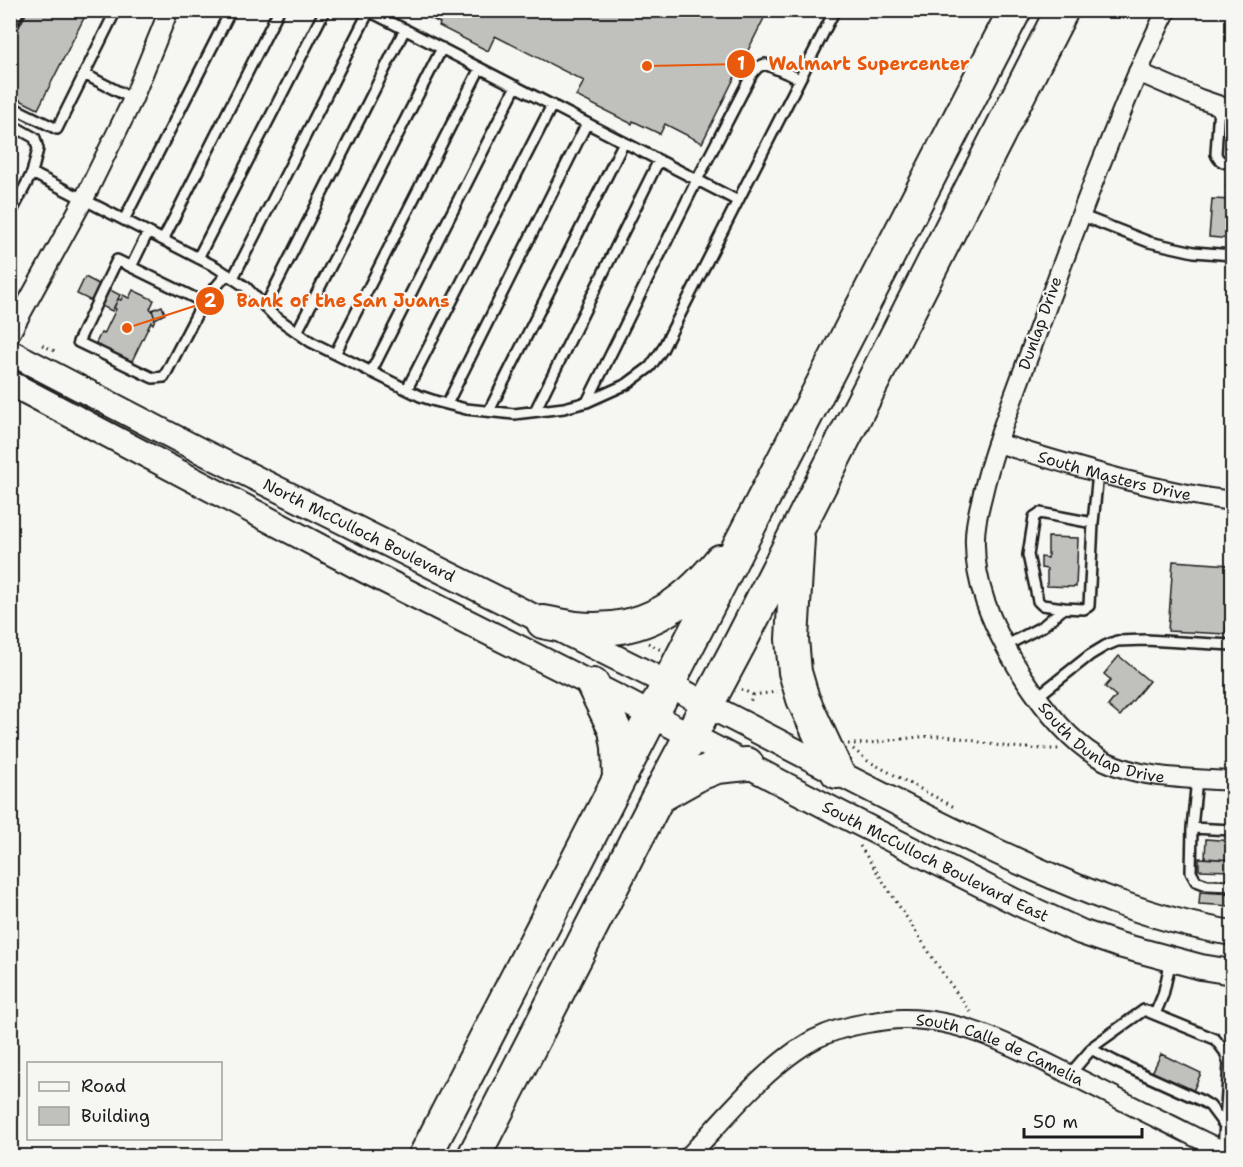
<svg xmlns="http://www.w3.org/2000/svg" width="1243" height="1167" font-family="'Shantell Sans',sans-serif">
  <rect width="100%" height="100%" fill="#f6f6f2"/>
  <filter id="ink" filterUnits="userSpaceOnUse"><feTurbulence type="fractalNoise" baseFrequency=".0167" numOctaves="2"/><feDisplacementMap in="SourceGraphic" scale="12" xChannelSelector="R" yChannelSelector="G"/><feConvolveMatrix kernelMatrix="1 2 1 2 8 2 1 2 1" color-interpolation-filters="sRGB"/></filter>
  <g filter="url(#ink)">
    <path fill="#c0c0bd" stroke="#1c1c1c" stroke-width="1.5" d="M28 10H88L38 109 10 95V44Z
      M431 10H768L702 143 665 124 660 134 633 121 632 124 576 96 584 81 495 36 488 51 439 26 440 23 428 17Z
      M1212 199 1232 200V239L1209 237Z
      M85 277 120 295 112 311 77 294Z
      M133 290 154 300 150 309 152 310 155 319 153 324 151 322 130 365 94 347 101 333 104 334 116 309 114 308 118 299 121 300 123 295 129 298Z
      M162 306 165 314 155 319 152 310Z
      M1048 537 1078 538 1076 587 1047 586V569L1041 568V557L1048 558Z
      M1173 561 1231 565 1226 634 1168 631Z
      M1119 656 1149 681 1120 716 1108 706 1116 696 1105 687 1111 680 1104 674Z
      M1206 839 1232 841V860L1205 858Z
      M1199 858 1232 860V871L1199 870Z
      M1200 892 1232 894V906L1199 904Z
      M1161 1054 1201 1073 1193 1091 1175 1084V1082L1166 1078 1165 1079 1152 1073Z"/>
    <g fill="none" stroke-linecap="round" stroke-linejoin="round">
      <defs>
        <path id="lane" d="M10 28 19 10
          M84 74 133 99
          M10 106 57 129 116 10
          M1219 106 1216 154C1219 162 1224 163 1232 164
          M10 124 35 138 38 149 32 173
          M10 215 32 173 216 267 246 287 273 315 311 342 420 396 435 401 466 409 514 414 564 408 587 402 627 384 650 367 662 350 835 10
          M1080 215 1149 242 1194 252 1232 255
          M124 220 231 10
          M163 240 279 10
          M198 258 325 10
          M131 267 148 232
          M233 278 369 11 738 201
          M203 302 117 260 78 342 153 378 164 377 203 302 227 274
          M265 307 405 29
          M297 332 442 48
          M335 354 480 68
          M371 372 516 86
          M407 389 552 105
          M587 402 697 180 752 74 758 67 765 64 800 79
          M447 404 587 123
          M489 411 624 142
          M535 411 659 160
          M1064 608 1084 609 1089 606 1093 523
          M1005 646 1043 626 1064 608 1042 605 1038 601 1028 555 1034 517 1040 513 1093 523 1098 473
          M1038 696 1090 655 1105 646 1117 641 1146 640 1232 645
          M1197 779 1192 828 1191 872 1196 881 1207 885 1232 886
          M1192 828 1232 830
          M1155 1014 1163 995 1171 960
          M1091 1049 1116 1062 1202 1101 1210 1106 1225 1126
          M1070 1074 1095 1045 1144 1010 1215 1039 1225 1052 1229 1064 1223 1150"/>
        <g id="street">
          <path id="s1" d="M1167 10C1149 45 1134 81 1120 116 1087 195 1058 275 1029 355 1012 402 993 448 982 497 978 512 974 529 975 545 975 564 979 583 985 601 1003 652 1055 737 1105 761 1144 780 1190 778 1232 781"/>
          <path d="M1138 72 1200 99 1232 110"/>
          <path d="M10 334 84 199 133 99 169 10"/>
          <path id="s2" d="M997 443C1074 466 1152 491 1232 501"/>
          <path id="s3" d="M689 1156C725 1118 768 1064 815 1039 831 1031 849 1026 867 1023 879 1021 891 1019 903 1019 961 1018 1015 1047 1065 1072 1098 1088 1130 1105 1163 1121 1186 1132 1209 1145 1232 1154"/>
        </g>
        <g id="secondary">
          <path id="s4" d="M10 352 195 448 669 684 707 705C805 755 901 807 1000 853 1074 887 1151 920 1232 933"/>
          <path id="s5" d="M10 383 366 571 615 696 839 813 1016 902 1081 932 1119 945 1201 967 1232 972"/>
        </g>
        <path id="highway" d="M798 538 792 639 795 672 803 699 837 772
          M543 622C553 624 564 626 575 628 639 635 681 609 720 561
          M593 685 615 730 618 747 619 777
          M658 797 699 774 717 767 747 764
          M425 1156 1015 10
          M474 1156 658 797 742 639 1062 10"/>
      </defs>
      <use href="#lane" stroke="#1c1c1c" stroke-width="14"/>
      <use href="#street" stroke="#1c1c1c" stroke-width="22"/>
      <use href="#secondary" stroke="#1c1c1c" stroke-width="28"/>
      <use href="#highway" stroke="#1c1c1c" stroke-width="36"/>
      <path stroke="#1c1c1c" stroke-width="3" stroke-dasharray="1.5 4.5" stroke-linecap="butt" d="M1227 174 1226 189H1232
        M42 345 55 351
        M648 643 661 650
        M741 689 753 695 749 704
        M753 695 777 692
        M848 744C879 744 909 736 940 736 959 736 976 742 995 745 1016 748 1038 749 1059 749
        M853 749 868 761 956 808
        M860 846 944 975 971 1013"/>
      <use href="#lane" stroke="#f6f6f2" stroke-width="9"/>
      <use href="#street" stroke="#f6f6f2" stroke-width="18"/>
      <use href="#secondary" stroke="#f6f6f2" stroke-width="24"/>
      <use href="#highway" stroke="#f6f6f2" stroke-width="32"/>
    </g>
  </g>
  <g text-anchor="middle" dominant-baseline="central" stroke-width="4.5" stroke-linejoin="round" paint-order="stroke">
    <g font-size="16" fill="#1c1c1c" stroke="#f6f6f2">
      <text transform="translate(1040 323) rotate(-70)">Dunlap Drive</text>
      <text stroke="none"><textPath href="#s2" startOffset="122">South Masters Drive</textPath></text>
      <text stroke="none"><textPath href="#s4" startOffset="392">North McCulloch Boulevard</textPath></text>
      <text stroke="none"><textPath href="#s1" startOffset="819">South Dunlap Drive</textPath></text>
      <text stroke="none"><textPath href="#s5" startOffset="1042">South McCulloch Boulevard East</textPath></text>
      <text stroke="none"><textPath href="#s3" startOffset="366">South Calle de Camelia</textPath></text>
    </g>
  </g>
  <path fill="none" stroke="#e8590c" stroke-width="2" d="M647 66L741 64M127 328L210 301"/>
  <g fill="#e8590c" stroke="#f6f6f2" stroke-width="2">
    <circle cx="647" cy="66" r="6"/>
    <circle cx="127" cy="328" r="6"/>
    <circle cx="741" cy="64" r="15"/>
    <circle cx="210" cy="301" r="15"/>
  </g>
  <g font-size="18" text-anchor="middle" font-weight="bold" fill="#fff">
    <text x="741" y="70">1</text>
    <text x="210" y="307">2</text>
  </g>
  <g font-size="18" text-anchor="middle" font-weight="bold" fill="#e8590c" stroke="#f6f6f2" stroke-width="4.5" stroke-linejoin="round" paint-order="stroke">
    <text x="869" y="70">Walmart Supercenter</text>
    <text x="343" y="307">Bank of the San Juans</text>
  </g>
  <rect width="1243" height="1167" fill="none" stroke="#f6f6f2" stroke-width="36"/>
  <rect x="18" y="18" width="1207" height="1131" fill="none" stroke="#1c1c1c" stroke-width="2" filter="url(#ink)"/>
  <rect x="27" y="1062" width="195" height="78" fill="#f6f6f2" stroke="#9f9f9c" stroke-width="1.5"/>
  <rect x="39" y="1082" width="30" height="9" fill="#f6f6f2" stroke="#9f9f9c" stroke-width="1.5"/>
  <text x="81" y="1092" font-size="18" fill="#1c1c1c">Road</text>
  <rect x="39" y="1107" width="30" height="18" fill="#c0c0bd" stroke="#9f9f9c" stroke-width="1.5"/>
  <text x="81" y="1122" font-size="18" fill="#1c1c1c">Building</text>
  <path d="M1024 1128v9h118v-9" fill="none" stroke="#1c1c1c" stroke-width="3"/>
  <text x="1033" y="1128" font-size="18" fill="#1c1c1c" stroke="#f6f6f2" stroke-width="4.5" paint-order="stroke">50 m</text>
</svg>
